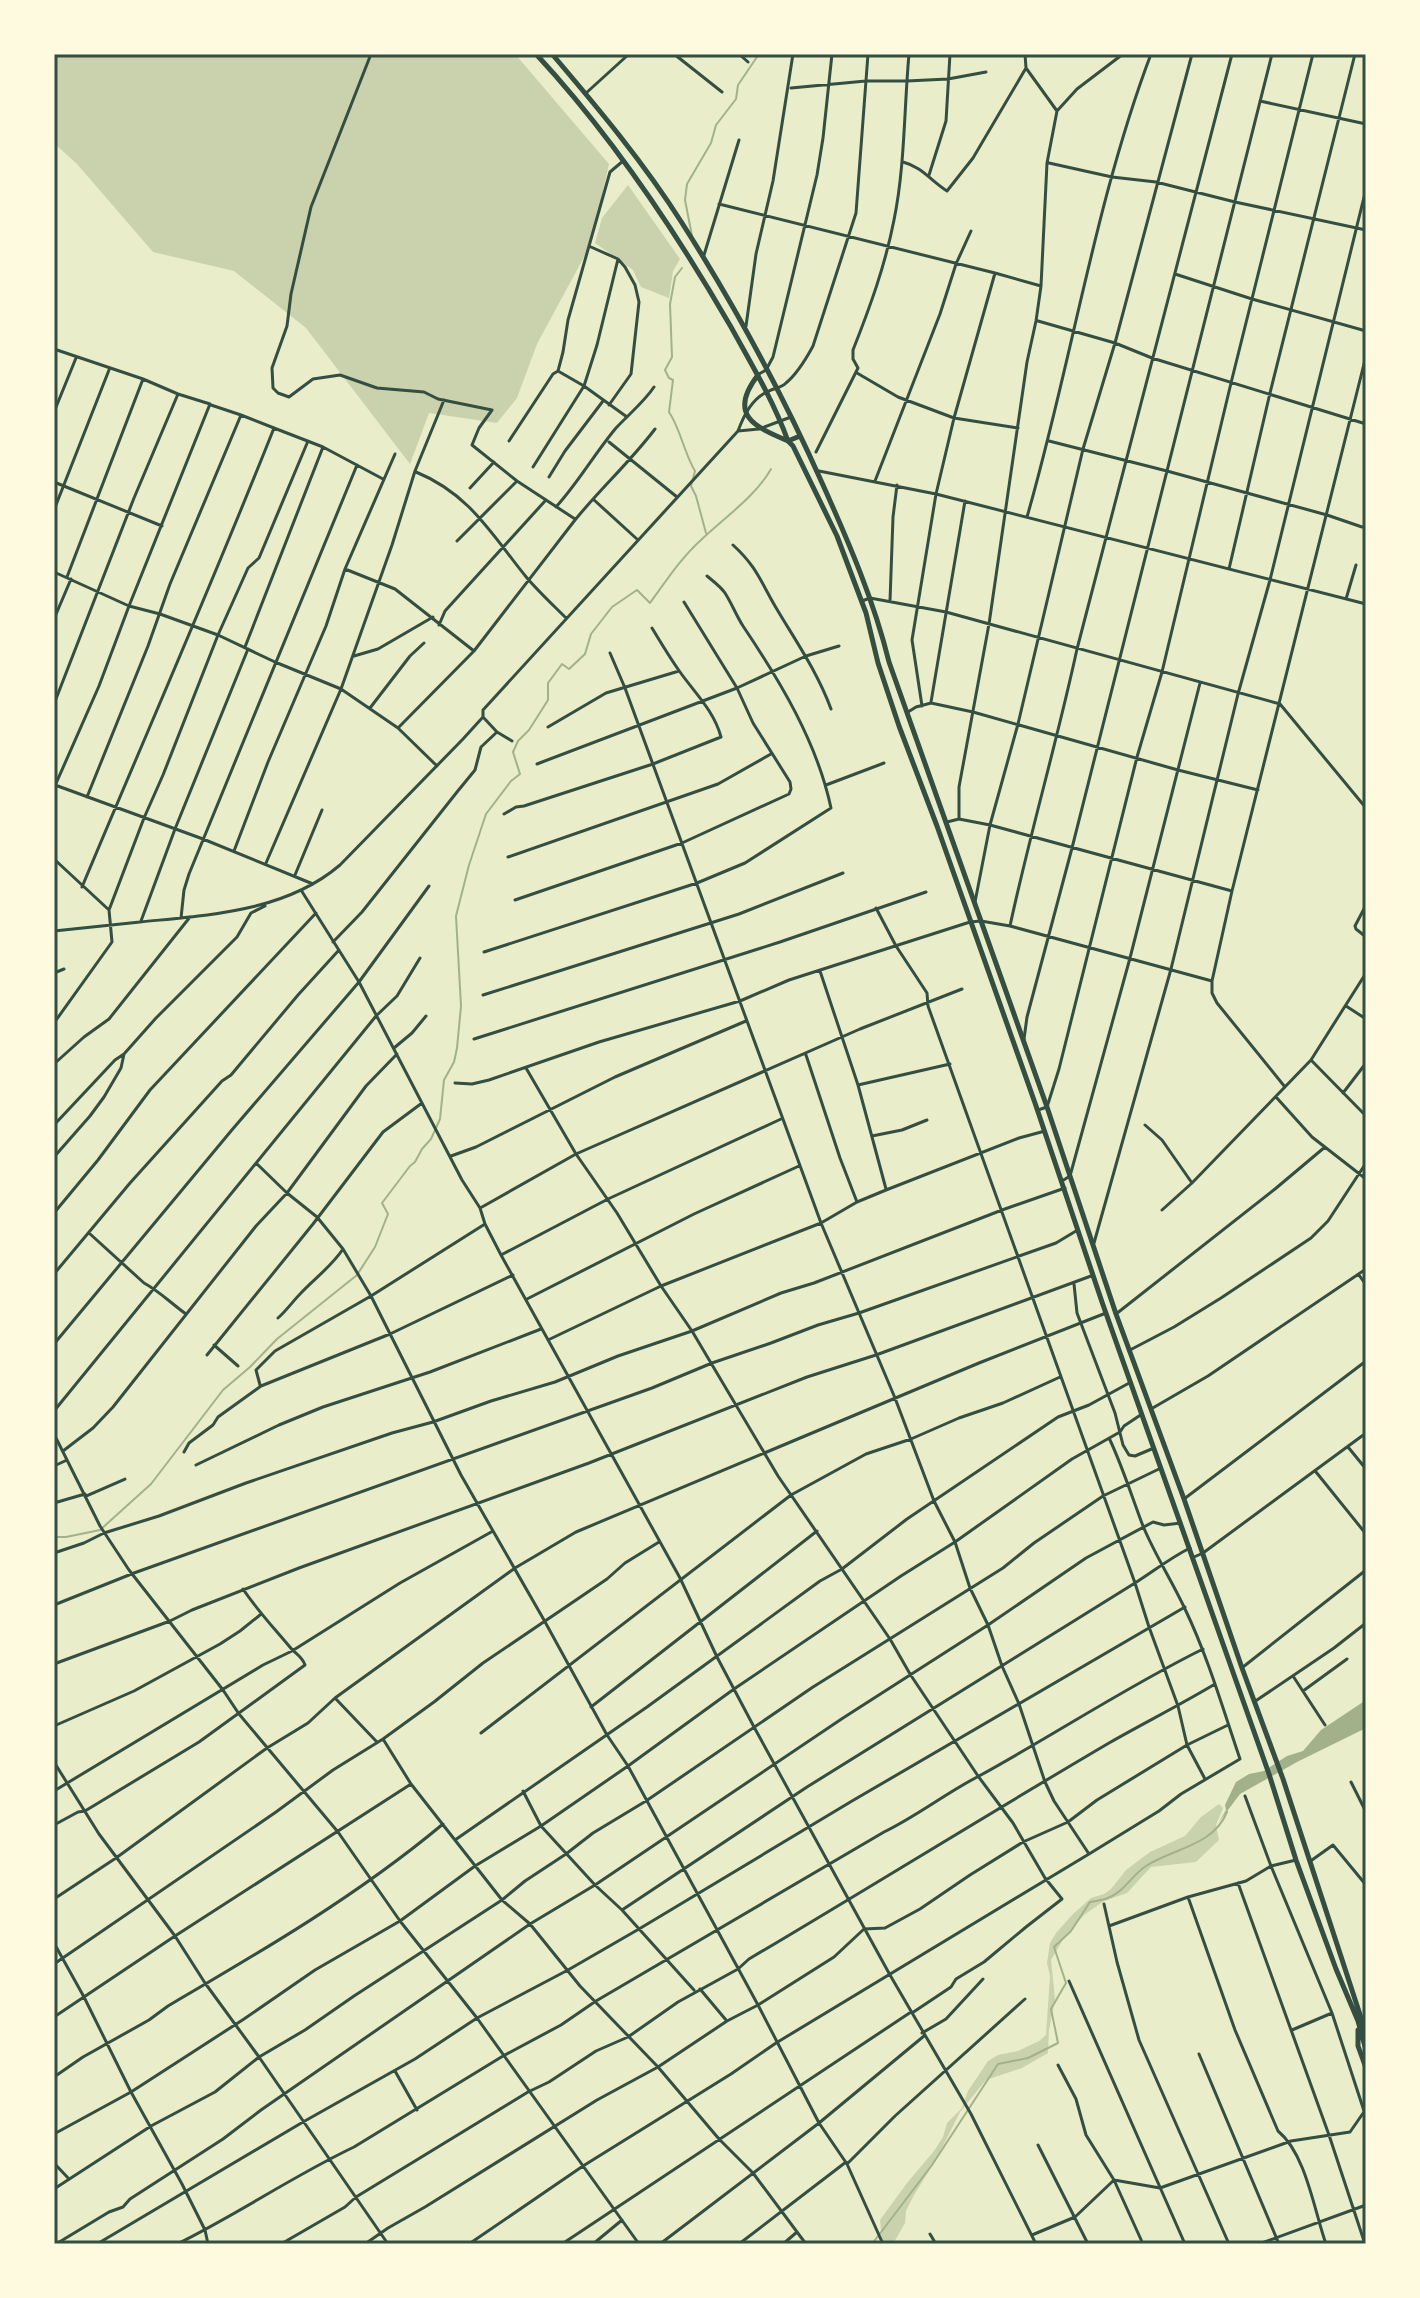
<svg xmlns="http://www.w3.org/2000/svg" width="1420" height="2298" font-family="Signika,sans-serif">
  <rect width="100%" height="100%" fill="#e9edc9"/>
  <path fill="#cad2ad" d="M54 54H515L609 164 591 244 537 344 517 398 497 423 429 413 410 464 306 328 234 271 153 252 77 164 54 143Z
    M628 185 680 259 673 271 669 298 641 287 633 270 595 243 602 218Z
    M1219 1804 1223 1808 1216 1825 1219 1840 1196 1862 1151 1867 1127 1893 1104 1901 1084 1915 1064 1938 1051 1960 1055 1999 1049 2030 1048 2053 1022 2068 986 2080 960 2112 937 2158 914 2195 906 2211 905 2223 893 2244H882L880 2220 907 2183 934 2151 943 2137 947 2123 962 2108 968 2091 988 2061 998 2055 1018 2051 1039 2041 1046 2035 1050 1976 1047 1963 1050 1943 1056 1933 1073 1914 1091 1898 1104 1894 1111 1889 1126 1870 1150 1852 1185 1836 1201 1817Z"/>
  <path fill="#a3b18a" d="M1366 1700V1728L1297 1762 1240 1794 1219 1822 1226 1810 1225 1805 1236 1782 1249 1774 1264 1771 1287 1756 1303 1751 1321 1730Z"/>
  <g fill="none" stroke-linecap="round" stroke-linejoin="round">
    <path stroke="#a3b18a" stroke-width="2" d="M692 236 685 200 687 184 711 143 716 125 736 99 738 85 759 54
      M682 268 675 277 670 304 672 357 665 370 669 378 673 380 669 412C681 430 684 453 695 471L691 486 696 496 706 533
      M54 1537H66L100 1530 151 1484 223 1390 250 1367 277 1339 357 1275 375 1247 388 1214 382 1203 410 1166 415 1162 422 1149 431 1139 440 1119 444 1080 454 1062 457 1048 461 1006 456 916 469 865 486 814 511 781 520 774 513 752 518 741 529 730 548 700V683L562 664 569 669 585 654 591 634 612 607 637 590 650 603C666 581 681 558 701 540 725 517 755 497 771 469
      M872 2244 932 2165 998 2064 1028 2058 1058 2043 1051 2009 1066 1983 1054 1947 1071 1931 1090 1902C1096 1901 1103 1900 1108 1898 1124 1892 1132 1875 1146 1866 1174 1848 1213 1846 1227 1812"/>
    <path stroke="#344e41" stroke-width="3" d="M371 54 311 207 291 294 287 326 272 368 273 388 278 393 289 397 313 379 340 375 377 388 424 392 438 399 492 410
      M674 54 722 92
      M739 54 748 62
      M791 88 866 81H907L948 79 986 72
      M585 94 629 54
      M1260 101 1366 124
      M1057 111 1077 89 1123 54
      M903 162C922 167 931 181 947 191L973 158 1026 68
      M1049 163 1112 177 1156 182 1235 202 1366 230
      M929 175 946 121 950 54
      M719 204 995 273 1041 286
      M704 255 739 140
      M1175 274 1252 299 1366 331
      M1038 321 1115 343 1152 358 1366 424
      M746 326 756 254 773 181 793 54
      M54 349 143 379 178 394 134 498 54 704
      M558 371 584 386 627 417
      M857 373 898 397 954 418 1018 428
      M759 374 766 370 773 357 817 175 823 138 832 54
      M609 405 631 374 639 302 635 285 625 267 618 259
      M492 410 479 428 472 445 517 481 575 519
      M54 412 76 358
      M274 428 323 447 383 479
      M738 431 759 429 791 417
      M509 441 553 374 558 371 563 352 568 320 610 172 623 161
      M1049 441 1167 471 1327 515 1362 527
      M609 442 677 497
      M816 452 858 368 853 359V350C870 307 885 266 894 220 905 166 904 109 909 54
      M533 467 584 386 597 345 618 259 591 247
      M819 471 936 494 1366 604
      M416 472C470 494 492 535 527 578 539 592 553 605 566 618
      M549 477 565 451 603 401
      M875 481 940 314 956 264 971 231
      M54 482 162 526
      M470 488 494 462
      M593 499 638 540
      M556 507C578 483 595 453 616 428 629 414 644 402 654 387
      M54 510 109 370
      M1027 517C1071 365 1095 202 1151 54
      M457 541 517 481
      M733 545C756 566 760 580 775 606 795 640 817 671 831 709
      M345 569 395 589 474 651
      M1229 569 1270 393 1355 54
      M54 572 129 606 160 614 218 635 275 662 341 689 398 728 437 766
      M67 577 143 379
      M1346 599 1356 565
      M862 601 870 598 946 612 1280 704 1366 808
      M890 601 893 517 897 485
      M54 619 71 579
      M439 625 445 611 545 501
      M245 647 323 447
      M610 653 625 688 821 1223 895 1398 934 1501 955 1542 970 1588 988 1625 1002 1666 1019 1704 1045 1782 1054 1801 1089 1854
      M354 656 378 649 433 617
      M931 702 965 501
      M922 706 912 640 936 494 954 418 995 273
      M370 708 410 656 424 643
      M908 712 916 707 931 703 973 712 1178 770 1258 790
      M483 717 497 732 512 741
      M548 727 606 693 679 671
      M398 728 474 651 575 520C601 488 630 462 655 429
      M537 764 737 688 806 656 839 646
      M55 785 203 839 313 884
      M826 785 884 763
      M54 788 99 686 129 606 210 404 178 394
      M87 797 148 646 170 584 241 415 211 405
      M504 814 516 807 524 806 653 764 721 737C714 711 695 693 680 672 670 658 661 643 652 628
      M959 819 990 825 1232 891
      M947 822 959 819V787L989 624 1027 362 1036 321 1041 286 1047 163 1057 111 1026 68 1025 54
      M234 851 268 762 326 626 345 569 395 454
      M508 857 718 784 771 754
      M54 859 109 910 112 942 54 1023
      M266 863 341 689 392 545 415 471 444 400
      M295 875 322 810
      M82 887C146 734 213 582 274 428L241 415
      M301 890 359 982 462 1180 480 1208 485 1224 501 1255 680 1578 717 1657 754 1727 890 1975 971 2114 1036 2244
      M515 900 682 843 789 794 791 789 790 782 753 723 737 688 684 602
      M975 902 990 825 1018 724 1083 449 1115 343 1192 54
      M1366 905 1355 926 1356 929 1366 937
      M876 908 896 946 927 993 928 1006 1135 1583 1149 1627 1178 1706 1187 1745 1205 1779
      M109 910 144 818 163 775 218 635 248 568 259 558 308 441
      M181 918 184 890 189 874 357 465
      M141 921 175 829 248 649
      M1010 926C1030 833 1057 742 1077 649L1232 54
      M54 931C83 928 112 925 140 922 209 915 285 912 340 865L463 739 483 717V710L738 431C744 415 752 398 769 391 775 388 781 388 786 383 798 373 806 359 813 346L856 213 868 54
      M333 942 362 912 457 792 475 770 481 747 497 732
      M484 952 697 883 745 863 831 808C817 742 780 681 743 626 736 615 732 604 725 593 721 587 713 581 707 576
      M820 971 858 1085 886 1189
      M54 973 64 969
      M483 995 739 914 843 873
      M1346 1006 1366 1019
      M474 1039 780 942 926 892
      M1024 1039 1027 1017 1072 848 1272 54
      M394 1048 412 1033 426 1016
      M806 1055 840 1158 857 1202
      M1311 1060 1366 1116
      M54 1064 84 1037 109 1019 190 917
      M526 1068 576 1154 617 1213 661 1286 692 1331 778 1476 890 1639 910 1674 978 1776 1013 1823 1045 1878 1062 1899 1026 1927 984 1962 956 1979 951 1987 912 2013
      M455 1083 472 1084 489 1080 599 1042 740 1001 789 980 970 922 981 921 1010 926 1212 981
      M858 1085 950 1064
      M1285 1087 1217 1003 1212 993V981L1232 891 1366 356
      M1343 1093 1366 1063
      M1276 1097 1312 1137 1366 1179
      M1038 1110 1047 1107 1059 1069 1137 757 1162 672 1231 383 1313 54
      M54 1125 115 1060 124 1054
      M1145 1125 1162 1140 1192 1183
      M872 1136 902 1130 927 1120
      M451 1156 476 1147 615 1077 746 1021
      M54 1157 90 1116 104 1097 121 1068 124 1054 156 1018 237 937 251 913 265 906
      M256 1163 287 1193 317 1217 343 1249 371 1296 461 1475 544 1620 607 1735 628 1766 758 2005 819 2123 847 2164 883 2244
      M1062 1181 1070 1176 1130 958 1200 683
      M482 1207 576 1154 860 1029 962 989
      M1162 1210 1192 1183 1311 1060 1366 973
      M54 1213 98 1160 150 1090 316 913
      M89 1233 144 1283C159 1291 172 1304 186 1314
      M1094 1243 1171 969 1238 694 1270 580 1366 189
      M501 1255 608 1199 781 1119
      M54 1274 130 1183 222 1081 231 1075 298 995 339 950
      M1359 1275 1366 1285
      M1074 1284 1077 1313 1115 1413 1123 1445 1129 1455 1135 1456 1154 1448
      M527 1299 694 1214 799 1166
      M1116 1314 1275 1189 1325 1147
      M278 1318C287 1310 293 1301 301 1293 315 1278 331 1267 343 1249
      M548 1340 661 1286 821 1223 857 1202 886 1190 1019 1138 1045 1131
      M54 1344 231 1131 359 982 429 886
      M214 1345 238 1366
      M1130 1350 1174 1327 1221 1298 1311 1238 1328 1221 1366 1163
      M207 1355 313 1224 383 1132 422 1103
      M260 1385 256 1370 275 1351 371 1296 485 1224
      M1151 1409 1208 1376 1366 1269
      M54 1411 376 1016 397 996 420 958
      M54 1434 100 1526 129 1570 223 1690 239 1714 338 1832 400 1921 477 2018 639 2244
      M1348 1447 1366 1469
      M63 1451 93 1428 113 1407 256 1226 287 1193 366 1086 397 1054
      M184 1452 189 1443 213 1425 218 1417 261 1386 390 1334 513 1275
      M196 1465 279 1425 323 1407 430 1372 541 1329
      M54 1466 67 1460
      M1316 1472 1366 1534
      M86 1496 125 1479
      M1184 1499 1366 1361
      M54 1503 85 1494
      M54 1553 84 1543 104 1533 159 1516 246 1483 392 1433 433 1422 491 1401 555 1382 618 1356 692 1331 781 1293 814 1283 1002 1210 1065 1188
      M1194 1557 1203 1553 1366 1433
      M54 1605 134 1573 652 1388 712 1363 771 1343 818 1325 859 1313 1056 1243 1076 1231
      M54 1664 170 1621 192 1610 299 1568 589 1463 807 1377 876 1355 1091 1276
      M1243 1667 1366 1570
      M1293 1676 1325 1725
      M1303 1691 1347 1659
      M335 1698 376 1741
      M1254 1702 1334 1648 1366 1623
      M591 1707 817 1531
      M54 1726 134 1691 220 1644 240 1631 260 1615
      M481 1733 791 1495 866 1454 911 1439 959 1418 1003 1403 1060 1377
      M383 1739 411 1784 502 1900 530 1924 580 1986 658 2067 719 2139 753 2173 806 2244
      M54 1762 99 1834 175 1936 205 1983 259 2057 388 2244
      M1351 1782 1366 1812
      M54 1791 263 1665 292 1651 400 1583 493 1531
      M523 1791 541 1826 595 1885 622 1910 694 1990
      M1245 1796 1271 1866 1332 2013 1366 2117
      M54 1825 78 1812 85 1811 199 1742 305 1665C302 1656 295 1654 289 1646 273 1627 257 1610 243 1589
      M455 1840 647 1707 820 1581 842 1569 907 1519 1058 1417 1089 1405 1131 1382
      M1312 1860 1333 1845 1366 1885
      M1238 1883 1329 2135 1365 2244
      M1188 1897 1235 2030 1278 2131C1306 2154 1314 2210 1326 2244
      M54 1899 116 1858 267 1748 308 1723 335 1698 515 1568 576 1532 979 1363 1106 1313
      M1104 1904 1117 1962 1139 2040 1229 2244
      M622 1910 807 1787 1135 1583C1154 1571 1170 1558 1190 1548
      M1109 1926 1188 1897 1246 1881 1271 1866 1296 1860
      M54 1943 84 1997 131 2092 182 2184 205 2230 208 2244
      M54 1964 276 1812 333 1770 383 1739 434 1702 483 1663 607 1579 625 1563 659 1542
      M1069 1981 1185 2244
      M700 1989 726 2020
      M54 2017 175 1936 411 1784
      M1292 2030 1332 2013
      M922 2033 946 2019 983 1979
      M1199 2054 1279 2244
      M1058 2065 1076 2099 1086 2135 1114 2180 1143 2244
      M395 2071 417 2110
      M54 2077 83 2057 149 2020 168 2006C264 1950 358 1895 443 1824
      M54 2134 131 2092 244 2019 315 1970 400 1921 475 1866 541 1826 628 1766 734 1689 901 1576 955 1542 1072 1459 1120 1432 1124 1426 1142 1414
      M1038 2145 1088 2244
      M54 2163 69 2179
      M847 2164 895 2116 1025 1999
      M54 2189 151 2126 215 2092 259 2057 305 2030 354 1996 502 1900 525 1881 566 1854 593 1833 646 1801 813 1687 1003 1568 1034 1543 1103 1496 1161 1468
      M930 2234 936 2244
      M1032 2235 1075 2217 1114 2180 1160 2188 1291 2141 1350 2132 1366 2109
      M56 2244 109 2212 123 2207 130 2199 223 2139 261 2110 530 1924 595 1885 843 1718 988 1625 1086 1558 1153 1522 1164 1525 1181 1523
      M97 2244 303 2122 415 2059 477 2018 568 1970 639 1929 852 1801 1185 1607
      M177 2244C238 2214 293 2176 354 2147L503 2056 561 2025 596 2001 884 1832C917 1816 946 1793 979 1776 1054 1735 1126 1687 1203 1649
      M281 2244 345 2207 356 2197 528 2092 549 2082 596 2051 628 2037 678 2002 738 1969 749 1959C869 1888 988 1814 1109 1743 1144 1723 1180 1705 1215 1684
      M365 2244 388 2228 425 2207 597 2100 658 2067 727 2021 758 2005 834 1957 864 1929 885 1928 920 1909 970 1875 1023 1842 1068 1822 1097 1800 1187 1745 1228 1725
      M469 2244 583 2166 731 2074 776 2043 1089 1854 1159 1811 1181 1794 1240 1759C1223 1709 1208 1657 1185 1609 1172 1581 1155 1555 1143 1526 1132 1497 1123 1468 1110 1440
      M562 2244 911 2012
      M593 2244 622 2220
      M660 2244 819 2123 924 2036
      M739 2244 846 2162
      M783 2244 797 2232
      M1259 2244 1366 2205"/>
    <path stroke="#344e41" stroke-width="5" d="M536 54C612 136 675 230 731 327 752 365 773 400 788 441L793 446 837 536 866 613 878 663 899 726 937 826 1035 1103 1102 1302 1269 1774 1296 1860 1336 1969 1358 2021 1366 2050
      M552 54C598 108 644 163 682 223 735 306 783 395 823 485 849 543 874 601 889 662L1047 1107 1116 1314 1184 1499 1242 1668 1283 1779 1366 2033
      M758 375C727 415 755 427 788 441L800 436
      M1358 2030V2046L1366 2068"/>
  </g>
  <rect width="1420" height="2298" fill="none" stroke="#fefae0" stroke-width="112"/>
  <rect x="56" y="56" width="1308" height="2186" fill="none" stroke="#344e41" stroke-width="3"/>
</svg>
